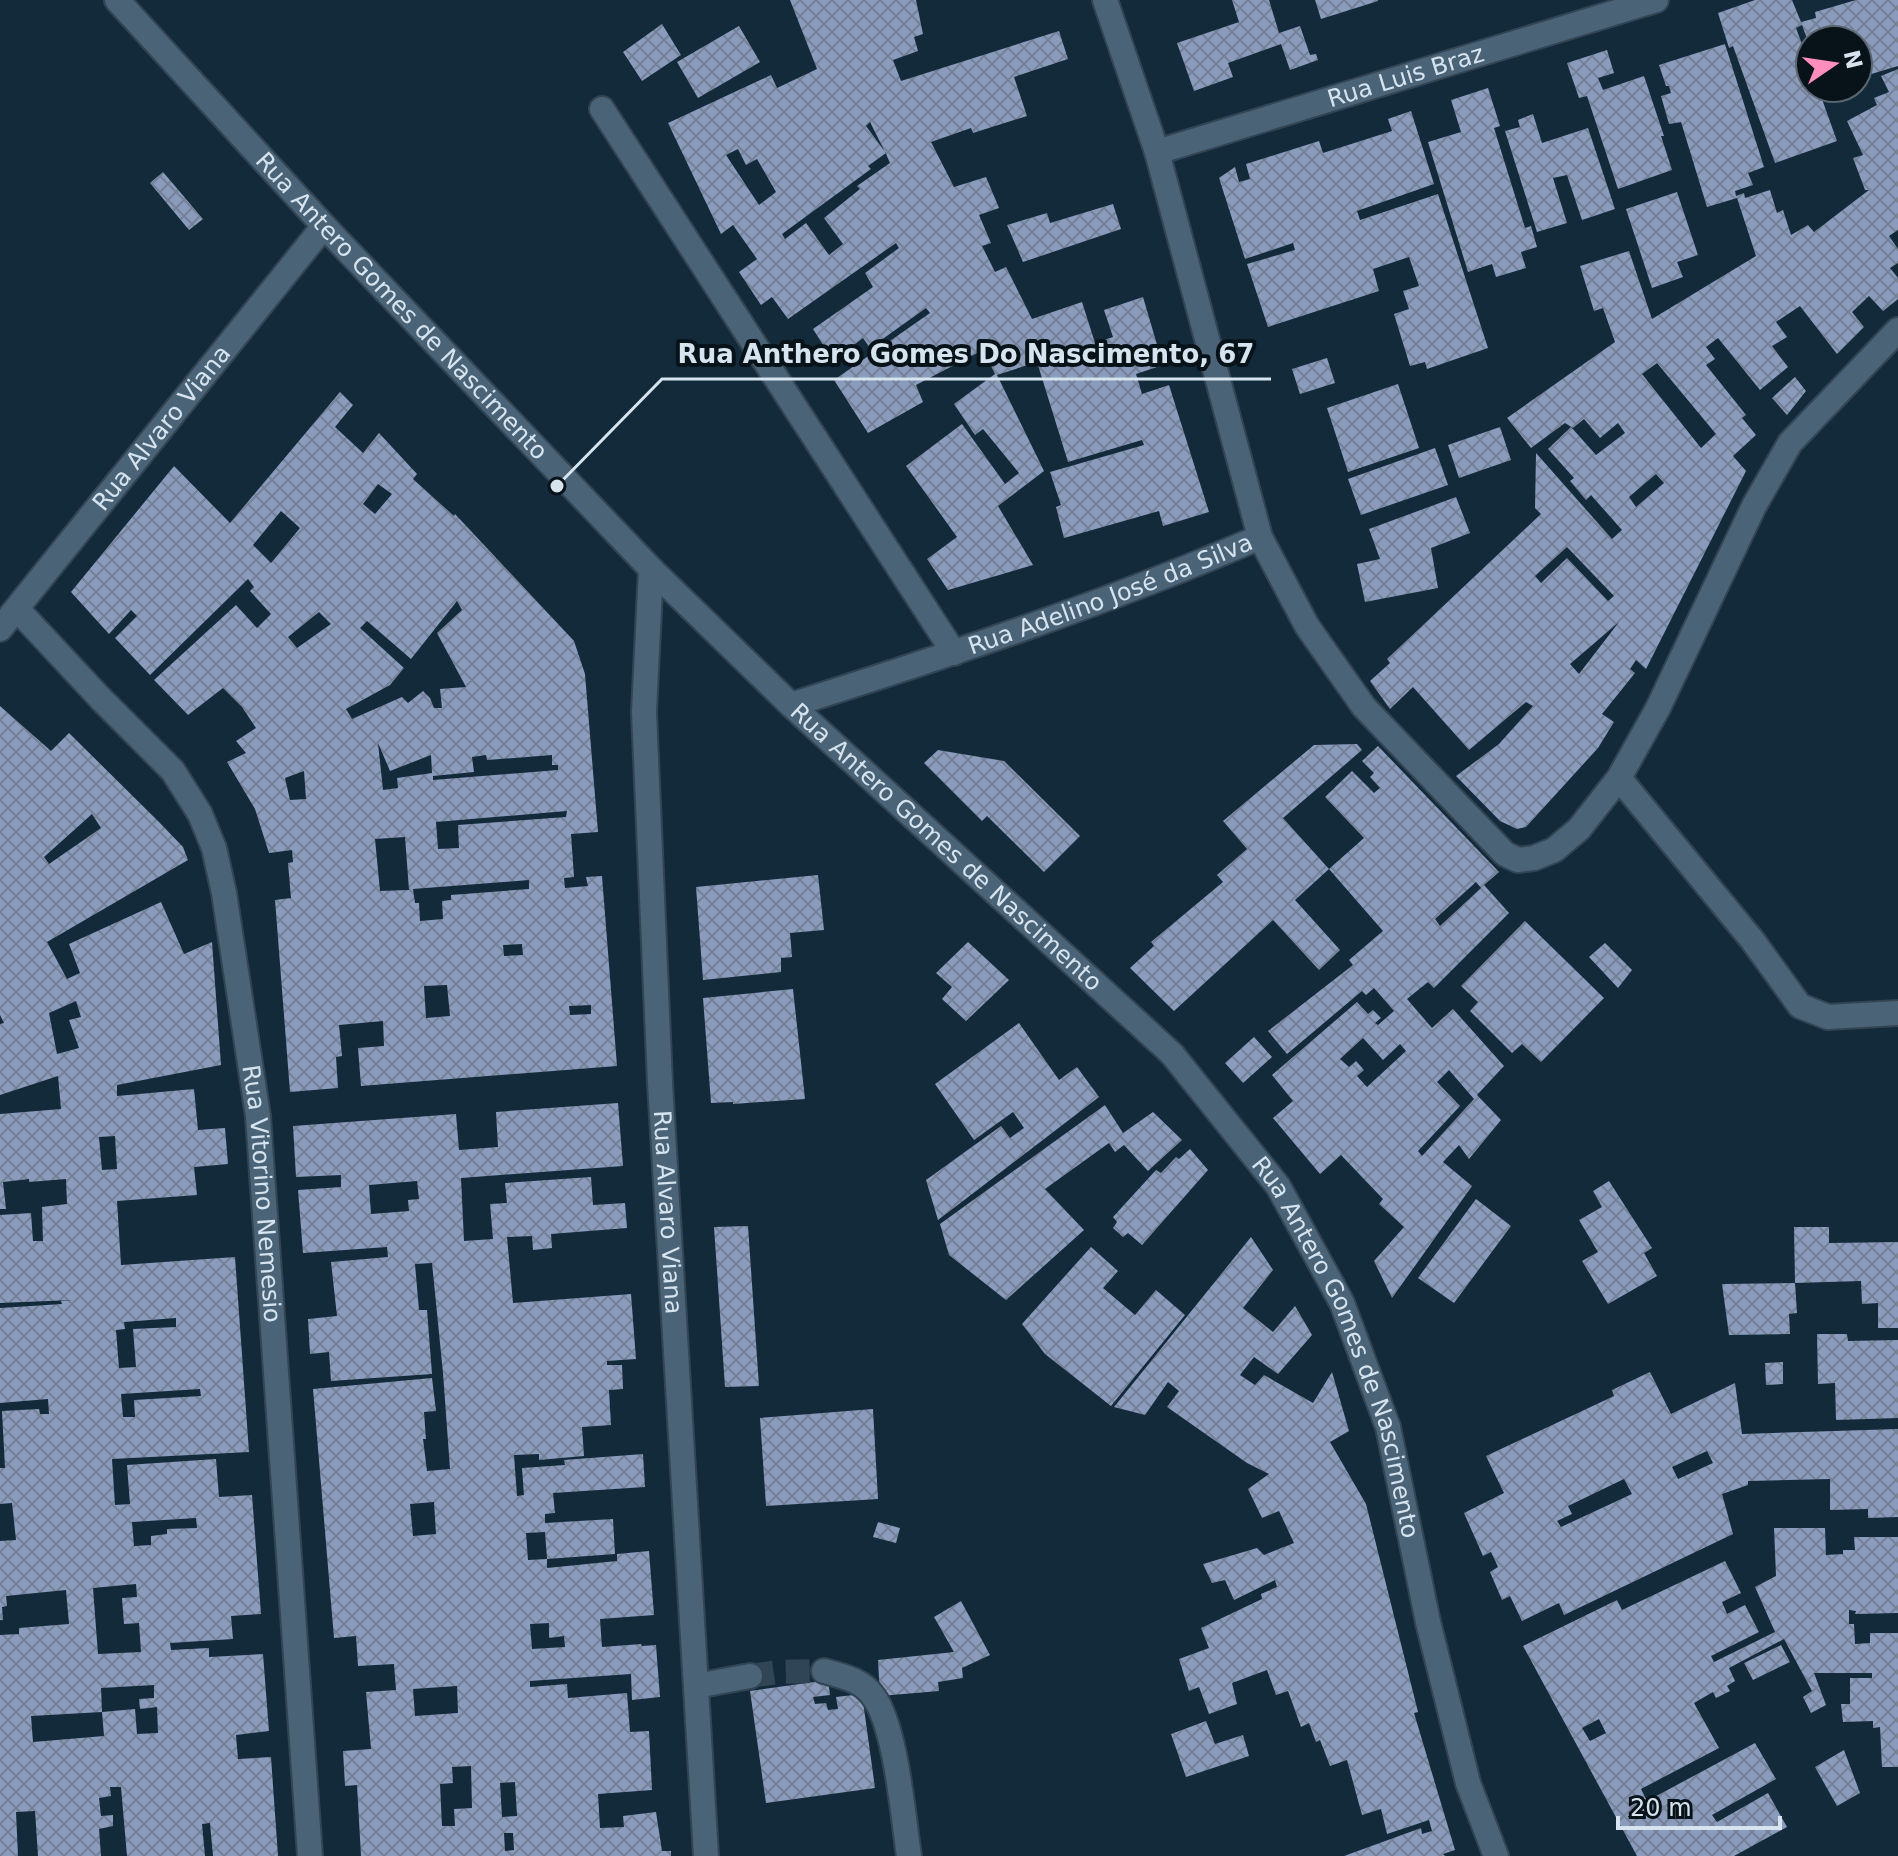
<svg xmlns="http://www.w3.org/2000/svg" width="1898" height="1856" font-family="'DejaVu Sans',sans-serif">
  <defs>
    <pattern id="building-cross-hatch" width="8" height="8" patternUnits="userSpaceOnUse" patternTransform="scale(2)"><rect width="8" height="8" fill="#8b9bbb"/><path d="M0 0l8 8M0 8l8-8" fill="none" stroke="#748198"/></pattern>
  </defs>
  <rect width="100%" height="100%" fill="#132a3b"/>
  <path fill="url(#building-cross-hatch)" fill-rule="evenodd" d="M790 0H916L923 34 914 37 918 51 893 60 901 81 1059 31 1068 59 1014 77 1027 116 973 133 971 128 931 142 954 187 986 177 999 208 979 215 991 243 982 246 995 272 1006 267 1032 319 1082 302 1095 343 1113 337 1104 310 1143 297 1163 365 1136 374 1142 394 1169 385 1209 512 1163 526 1159 511 1064 538 1056 507 1061 505 1050 472 1144 445 1142 440 1068 462 1037 362 997 375 1044 471 998 506 1033 565 948 590 927 559 957 537 906 466 962 424 1005 484 1019 473 983 429 975 435 954 404 995 374 983 350 916 385 923 402 868 433 834 380 930 313 926 308 870 348 863 338 833 361 813 329 873 287 865 273 899 248 896 243 788 319 772 297 761 305 739 272 757 259 733 225 721 234 668 123 771 75 777 88 817 69ZM870 122 886 154 890 163 857 186 860 189 824 218 843 244 829 255 806 223 785 239 782 234 871 169 868 166 886 153 866 126ZM738 149 746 165 757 159 776 192 759 205 726 155Z
    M1232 0H1269L1279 33 1300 26 1310 55 1316 54 1318 60 1290 70 1281 44 1228 63 1233 77 1194 91 1177 43 1239 22Z
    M1315 0H1378V1L1321 19Z
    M1755 0H1792L1801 22 1816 18 1815 12 1856 0H1898V66L1858 78V40H1810V47L1802 25 1796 28 1810 66V88H1818L1837 141 1775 163 1733 46 1729 48 1718 13Z
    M662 24 681 55 642 81 623 52Z
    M739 26 760 62 698 98 677 62Z
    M1725 44 1764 167 1748 173 1753 185 1735 191 1736 196 1744 193 1745 198 1770 190 1777 213 1783 210 1791 235 1808 225 1814 232 1869 190H1865L1853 158 1863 155 1847 121 1877 105 1874 98 1889 92 1881 76 1898 69V230L1889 236 1898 249V263L1890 268 1898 278V299L1883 311 1869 296 1852 312 1864 327 1837 354 1800 306 1776 322 1787 337 1772 346 1788 367 1760 390 1718 338 1706 347 1715 359 1706 365 1746 415 1742 418 1756 435 1733 456 1746 471 1646 669 1636 660 1630 669 1635 673 1602 714 1614 722 1598 748 1526 827 1517 829 1500 821 1456 776 1499 744 1533 706 1526 702 1469 750 1413 687 1390 709 1370 681 1390 663 1387 659 1541 514 1535 508 1536 453 1612 539 1622 530 1591 495 1586 500 1570 481 1574 478 1548 449 1571 427 1596 455 1625 433 1618 423 1600 438 1584 419 1573 428 1565 423 1531 448 1507 418 1615 342 1603 308 1594 311 1580 266 1629 251 1652 319 1756 256 1737 198 1707 207 1681 122 1669 124 1661 96 1671 93 1669 86H1666L1659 65ZM1657 363 1716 434 1701 448 1642 374ZM1656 474 1664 483 1636 507 1629 497ZM1567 547 1614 596 1608 601 1567 558 1541 583 1535 576ZM1619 622 1579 674 1570 664Z
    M1607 50 1614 73 1598 78 1603 90 1644 76 1664 136H1661L1672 170 1618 189 1587 96 1579 98 1567 63Z
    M1488 88 1500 126 1494 128 1525 228 1531 226 1537 247 1521 252 1526 268 1496 277 1492 264 1468 272 1428 142 1461 132 1451 100Z
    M1411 111 1434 184 1357 211 1360 220 1438 194 1488 348 1427 369 1425 362 1410 366 1394 314 1409 309 1403 291 1419 286 1409 257 1373 269 1379 291 1268 327 1247 264 1295 250 1293 243 1245 259 1219 178 1235 167 1239 182 1250 179 1246 164 1319 141 1323 153 1392 131 1388 119Z
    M1533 114 1542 143 1588 128 1615 209 1582 220 1567 175 1553 178 1567 223 1537 232 1505 131 1520 127 1518 120Z
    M163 172 203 219 189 230 150 183Z
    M1677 192 1698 255 1677 262 1683 277 1652 288 1626 209Z
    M1113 204 1121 229 1023 262 1007 225 1047 213 1050 223Z
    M1327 358 1335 383 1300 394 1292 369Z
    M1795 377 1806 391 1787 415 1772 398Z
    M1398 384 1419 448 1348 472 1327 408Z
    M340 392 353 405 335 427 363 453 379 433 417 474 413 479 454 516 455 514 574 641 585 674 598 832 571 834 574 877 564 878 565 888 588 886 586 877 602 876 617 1066 361 1086 358 1048 384 1046 383 1021 339 1025 342 1056 336 1057 338 1088 290 1092 275 900 291 898 288 863 293 862 292 850 269 853 255 809 227 762 246 753 236 741 256 728 242 707 223 688 188 715 154 680 236 605 257 628 271 614 250 591 254 587 248 579 150 675 115 638 137 616 131 610 109 634 71 592 174 466 230 523ZM378 484 392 494 375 514 363 504ZM281 511 300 528 271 563 253 545ZM457 601 462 610 437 633 466 687 440 689 442 708H434L430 698 423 691 408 703 402 697 352 719 346 709 390 685 404 668 360 628 367 621 411 659ZM319 612 331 624 297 648 288 637ZM378 743 390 771 431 755 432 773 397 778 398 788 383 790ZM486 755 487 760 552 755V765H558V770L433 780V776L474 772 472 757ZM304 771 306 799 290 800 285 778ZM567 811 566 817 458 825 459 848 438 849 436 822ZM405 837 409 890 380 891 375 839ZM529 880V889L451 895V900L442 901 443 919 420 921 419 903H415L413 889ZM522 944 523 955 504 956 503 945ZM447 985 450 1016 426 1018 424 986ZM591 1005V1014L570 1015 569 1006Z
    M1500 427 1511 460 1459 478 1448 445Z
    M1435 448 1448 485 1361 515 1348 479Z
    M1456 497 1470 533 1431 548 1438 588 1365 602 1357 564 1380 559 1369 529Z
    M0 706 51 751 69 733 159 822 183 847 188 860 47 942 67 979 80 973 69 944 161 902 184 954 212 942 221 1065 117 1085V1096L194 1089 198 1130 225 1128 228 1164 194 1167 197 1195 117 1201 121 1265 235 1257 249 1452 112 1459 115 1505 130 1504 127 1465 216 1459 219 1497 252 1495 261 1614 231 1616 233 1639 170 1643 171 1650 209 1648V1657L263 1654 269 1731 236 1735 238 1759 271 1757 278 1856H213L210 1823 202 1824 205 1856H127L121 1787H110L111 1796 99 1798 101 1816 113 1815V1826L99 1829 101 1856H38L35 1811 16 1812 18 1856H0V1635L19 1634V1628L69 1624 66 1590 6 1596 7 1606 2 1607 3 1620H0V1541L16 1540 12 1503 0 1504V1468H5L2 1411 39 1409 40 1414H49L48 1399 0 1403V1308L62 1304 61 1301 73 1300 0 1303V1215L31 1213 33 1241H43L42 1207 67 1204 66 1179 29 1182V1179L3 1182 6 1209H0V1114L61 1109 58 1076 0 1095V1024L4 1023 0 1015ZM92 814 101 828 49 864 44 857ZM76 1001 81 1017 69 1020 79 1048 57 1054 49 1013ZM115 1136 117 1169 102 1170 99 1137ZM176 1318V1327L133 1329 136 1367 119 1368 116 1330 125 1329 124 1322ZM200 1389 201 1396 134 1400 135 1417H123L121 1394ZM196 1518 197 1528 167 1529V1534L151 1536V1545L134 1546 132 1522ZM136 1584 137 1597 122 1598 124 1624 139 1623 141 1652 98 1654 93 1588ZM154 1685V1698L139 1699 140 1709 157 1707 158 1733 137 1734 135 1709 102 1712 104 1736 33 1742 31 1716 102 1712 101 1688Z
    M1357 744 1362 750 1283 818 1329 869 1364 838 1325 797 1352 771 1374 793 1380 788 1370 777 1374 773 1362 761 1378 746 1499 872 1484 885 1509 913 1434 988 1428 982 1407 999 1432 1028 1453 1009 1504 1066 1477 1095 1501 1120 1469 1159 1459 1145 1443 1162 1472 1186 1392 1298 1374 1261 1404 1227 1379 1204 1383 1199 1341 1155 1320 1174 1273 1118 1293 1101 1272 1075 1357 1002 1368 1014 1373 1010 1381 1018 1375 1023 1378 1025 1394 1011 1374 988 1366 995 1362 991 1287 1054 1268 1031 1353 965 1349 960 1383 931 1329 869 1295 900 1340 950 1319 970 1273 920 1174 1011 1130 968 1154 946 1151 942 1223 882 1217 875 1247 849 1223 821 1314 745ZM1476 882 1481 888 1440 926 1435 919ZM1363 1038 1383 1060 1400 1044 1406 1051 1367 1087 1357 1076 1364 1070 1356 1061 1349 1067 1340 1059ZM1449 1070 1474 1099 1422 1156 1418 1151 1460 1106 1437 1082Z
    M938 750 1004 761 1080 836 1044 872 987 816 982 821 924 763Z
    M818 875 824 930 790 933 792 957 781 958V972L703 980 696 887Z
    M1525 921 1604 998 1541 1062 1522 1044 1512 1053 1470 1011 1478 1002 1461 986Z
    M968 942 1009 980 966 1021 942 999 952 987 936 973Z
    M1605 943 1632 970 1618 988 1589 957Z
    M793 989 805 1099 733 1104V1102L711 1103 703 998Z
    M1019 1023 1059 1080 1077 1067 1099 1097 938 1220 926 1180 1001 1126 1010 1138 1024 1128 1013 1112 974 1140 935 1084Z
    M1254 1037 1272 1057 1243 1083 1225 1063Z
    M618 1103 623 1166 461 1178 464 1241 493 1239 490 1204 507 1203 505 1183 591 1177 593 1205 625 1203 627 1228 551 1234 552 1248 533 1250 532 1236 507 1237 513 1303 631 1294 636 1359 607 1361V1365H622L623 1389 609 1390 611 1425 582 1427 584 1456 539 1460V1454L514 1455 517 1496 524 1495 522 1468 565 1465 564 1460 643 1454 645 1487 553 1493 555 1513 545 1514V1523L613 1519 615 1554 547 1559 545 1532 526 1533 528 1560 547 1559V1568L617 1561V1554L649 1551 654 1615 600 1619 602 1647 641 1644 642 1646 656 1645 660 1697 632 1700 631 1674 530 1681V1687L567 1684 568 1698 627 1693 630 1732 649 1731 652 1790 598 1794 600 1828 624 1827 623 1816 656 1812 662 1851H671V1856H361L357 1785 345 1786 343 1751 371 1749 366 1692 396 1690 394 1664 358 1666 356 1636 334 1638 313 1389 432 1378 436 1411 424 1412 426 1439H423L427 1471 450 1469 443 1373 432 1263 415 1264 419 1310H427L432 1374 331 1381 329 1352 310 1354 308 1319 337 1316 331 1262 388 1257 387 1247 303 1253 298 1190 341 1187V1175L296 1177 293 1126 456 1114 459 1150 498 1147 496 1112ZM417 1181 419 1199 408 1200 409 1211 371 1214 369 1185ZM434 1502 436 1534 413 1536 410 1504ZM549 1623V1638L564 1636 565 1647 532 1649 530 1624ZM457 1686 458 1713 415 1716 413 1689ZM471 1766 472 1808 454 1809 455 1826H442L440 1784 453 1783 452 1767ZM515 1782 517 1816 502 1817 500 1783ZM504 1833H513L514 1850 505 1851Z
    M1105 1105 1123 1133 1153 1112 1182 1140 1148 1171 1124 1145 1115 1152 1109 1143 1045 1189 1084 1230 1006 1300 949 1255 940 1224Z
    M1190 1149 1208 1170 1142 1245 1128 1233 1123 1237 1113 1228 1117 1222 1113 1217 1156 1170 1161 1173 1176 1157 1179 1159Z
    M1609 1181 1652 1248 1644 1253 1657 1276 1608 1304 1582 1261 1598 1252 1579 1220 1602 1207 1593 1191Z
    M1476 1199 1511 1226 1454 1303 1418 1278Z
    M748 1226 759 1386 725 1387 714 1227Z
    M1794 1227H1829V1243L1898 1242V1328H1878V1303L1862 1304 1861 1281 1795 1283Z
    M1251 1237 1273 1270 1243 1308 1273 1332 1295 1306 1312 1335 1278 1374 1254 1357 1240 1375 1255 1385 1264 1375 1313 1403 1332 1372 1349 1431 1330 1442 1366 1504 1418 1712 1414 1713 1455 1850 1443 1854 1445 1856H1344L1421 1828 1422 1834 1432 1831 1429 1820 1387 1834 1381 1809 1362 1815 1347 1760 1330 1766 1320 1740 1316 1742 1309 1723 1301 1727 1288 1691 1276 1695 1267 1670 1232 1683 1237 1704 1209 1714 1199 1687 1189 1691 1179 1659 1209 1648 1201 1628 1262 1599 1261 1594 1277 1587 1275 1580 1234 1600 1225 1580 1212 1583 1203 1564 1257 1548 1264 1555 1294 1543 1279 1511 1262 1518 1248 1489 1269 1474 1247 1463 1167 1407 1179 1391 1168 1382 1145 1415 1114 1407Z
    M1091 1247 1118 1271 1103 1288 1135 1315 1156 1290 1185 1315 1111 1406 1045 1354 1022 1324Z
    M1795 1283 1797 1313 1789 1314 1790 1334 1729 1335 1722 1284Z
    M1817 1334H1847L1848 1341 1898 1340V1418L1836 1420 1835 1383 1818 1384Z
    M1783 1362V1384L1766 1385 1765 1363Z
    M1650 1372 1671 1414 1735 1383 1742 1434 1898 1429V1517L1868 1518V1509L1830 1510V1479L1748 1481V1485L1722 1494 1733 1534 1564 1615 1559 1603 1522 1621 1510 1596 1502 1600 1490 1572 1498 1567 1491 1552 1483 1556 1464 1513 1504 1493 1486 1456 1614 1396 1612 1390ZM1707 1451 1713 1463 1678 1479 1672 1467ZM1624 1479 1632 1494 1561 1527 1557 1521 1572 1514 1568 1506Z
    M873 1409 878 1499 766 1506 760 1418Z
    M878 1522 900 1528 896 1543 873 1537Z
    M1774 1528H1825L1826 1555 1843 1554V1550H1855L1854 1537H1898V1613L1855 1614 1856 1611 1849 1610V1624H1854L1855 1644 1870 1643V1633H1898V1767H1882L1880 1727 1873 1728V1721L1843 1722 1841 1704H1850V1678H1872V1673H1814L1826 1705 1811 1713 1803 1697 1812 1691 1784 1639 1729 1668 1735 1681 1727 1686 1730 1691 1716 1698 1713 1692 1694 1703 1719 1748 1641 1789 1647 1801 1755 1743 1776 1779 1712 1815 1717 1822 1768 1793 1787 1827 1734 1856H1637L1523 1646 1617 1600 1622 1610 1725 1561 1741 1593 1722 1602 1727 1614 1745 1605 1759 1632 1711 1656 1714 1662 1775 1632 1755 1587 1776 1576ZM1599 1719 1606 1733 1590 1741 1582 1728Z
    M961 1601 990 1655 962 1668 963 1678 938 1682 939 1691 880 1696 878 1660 954 1652 934 1617Z
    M1781 1645 1790 1662 1753 1680 1744 1663Z
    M828 1680 830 1695 813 1697 815 1704 826 1703 828 1710 838 1709 836 1697 862 1694 875 1788 766 1803 750 1691Z
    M1206 1721 1215 1744 1243 1735 1249 1756 1186 1777 1171 1734Z
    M1844 1750 1860 1793 1837 1806 1815 1767Z"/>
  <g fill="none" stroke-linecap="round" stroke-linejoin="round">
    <path stroke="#304656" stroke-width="24" stroke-dasharray="24 12" stroke-linecap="butt" d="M750 1676 778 1672 824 1671"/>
    <defs>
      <path id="lane" d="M1260 537 1307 626 1364 707 1505 854 1518 860 1534 858 1554 850 1579 829 1619 778 1658 708 1754 506 1790 443 1898 330
        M1619 778 1753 941 1800 1006 1828 1017 1898 1013"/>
      <g id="street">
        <path d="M602 109 954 653"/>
        <path id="s1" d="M1157 152 1656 0"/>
        <path id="s2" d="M651 569 644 712 660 1083 706 1856"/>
        <path id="s3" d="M17 609 101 699 173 771 200 814 214 848 224 893 258 1116 310 1856"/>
        <path id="s4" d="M0 629 324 226"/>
        <path id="s5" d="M791 705C949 655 1108 603 1260 537L1157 152 1105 0"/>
        <path d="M824 1671C842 1676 862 1680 873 1696 896 1726 903 1816 909 1856"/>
        <path d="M696 1686 750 1676"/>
      </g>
      <g id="secondary">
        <path id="s6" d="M117 0 324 226 651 569 791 705 1172 1054 1278 1186 1342 1303 1388 1427 1428 1622 1468 1783 1496 1856"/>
      </g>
    </defs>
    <use href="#lane" stroke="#334453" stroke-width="28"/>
    <use href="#street" stroke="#334453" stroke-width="28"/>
    <use href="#secondary" stroke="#334453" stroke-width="28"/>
    <use href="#lane" stroke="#4a6377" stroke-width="24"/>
    <use href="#street" stroke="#4a6377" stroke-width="24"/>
    <use href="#secondary" stroke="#4a6377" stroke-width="24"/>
  </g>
  <g text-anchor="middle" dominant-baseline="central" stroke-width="8" stroke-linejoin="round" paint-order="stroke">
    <g font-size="24" fill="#d6e4ef" stroke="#081219">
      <text stroke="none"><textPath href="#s1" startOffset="260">Rua Luis Braz</textPath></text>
      <text stroke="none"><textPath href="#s6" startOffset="418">Rua Antero Gomes de Nascimento</textPath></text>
      <text stroke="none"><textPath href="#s4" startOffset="258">Rua Alvaro Viana</textPath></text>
      <text stroke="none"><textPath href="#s5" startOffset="338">Rua Adelino José da Silva</textPath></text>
      <text stroke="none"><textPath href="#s6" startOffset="1186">Rua Antero Gomes de Nascimento</textPath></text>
      <text stroke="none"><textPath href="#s3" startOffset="662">Rua Vitorino Nemesio</textPath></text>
      <text stroke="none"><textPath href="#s2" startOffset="644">Rua Alvaro Viana</textPath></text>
      <text stroke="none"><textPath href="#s6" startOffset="1834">Rua Antero Gomes de Nascimento</textPath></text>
    </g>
  </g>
  <path fill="none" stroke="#d6e4ef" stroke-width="3" d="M557 486L662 379H1271"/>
  <circle fill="#d6e4ef" stroke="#081219" stroke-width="3" cx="557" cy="486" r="8"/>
  <g font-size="26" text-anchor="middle" font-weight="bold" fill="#d6e4ef" stroke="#081219" stroke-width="8" stroke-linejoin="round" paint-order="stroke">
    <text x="966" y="363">Rua Anthero Gomes Do Nascimento, 67</text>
  </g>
  <g transform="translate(1834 64) rotate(77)"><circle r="38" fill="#081219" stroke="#5a666f" stroke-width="2"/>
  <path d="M0-6L14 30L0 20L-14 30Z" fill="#fe8ebd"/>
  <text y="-12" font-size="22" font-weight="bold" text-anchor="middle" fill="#d6e4ef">N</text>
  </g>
  <path d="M1618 1816v12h162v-12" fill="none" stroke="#d6e4ef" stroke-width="4"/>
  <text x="1630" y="1816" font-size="24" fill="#d6e4ef" stroke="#081219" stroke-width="6" paint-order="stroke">20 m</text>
</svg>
